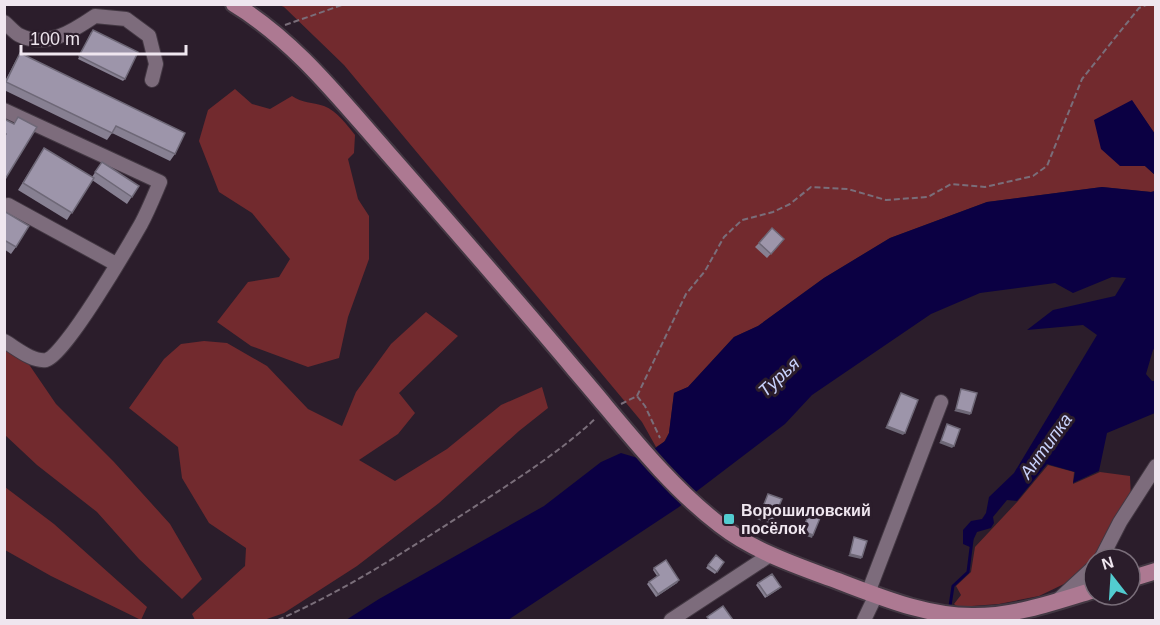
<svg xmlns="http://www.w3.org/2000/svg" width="1160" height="625" font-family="Arial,sans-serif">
  <rect width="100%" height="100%" fill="#2b1d2b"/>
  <path fill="#722a2e" d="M279 5H1155V134L1132 101 1120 166H1145L1155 175V191L1151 192 1102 187 987 202 890 238 824 278 758 326 734 337 688 387 674 393 669 433 664 442 656 447 642 422 344 65 284 7Z
    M235 89 252 104 270 109 292 96C302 103 312 102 324 106 337 111 347 125 355 135L354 153 348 159 358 199 369 216V259L348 317 339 358 308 367 251 346 217 322 248 282 279 277 290 259 252 213 219 192 199 141 208 110Z
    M426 312 458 336 399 393 415 413 398 434 359 460 395 481 447 449 501 405 542 387 548 408 519 431 439 503 357 566 284 613 264 620H195L192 614 245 566 246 548 209 523 182 478 178 447 129 408 164 359 181 344 204 341 227 343 267 366 308 409 342 426 356 392 391 344Z
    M5 348 28 363 56 404 114 462 170 524 202 579 182 599 139 559 97 512 37 465 5 435Z
    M1048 465 1074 472 1073 484 1100 472 1130 476 1131 499 1102 559H1094V567L1087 573 1039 596 999 604 958 607 954 604 961 595 956 586 971 572 975 547 1018 501Z
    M5 487 54 524 147 607 141 620 51 576 5 550Z"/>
  <path fill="#0b0043" d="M1132 100 1155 134V175L1145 166H1120L1101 149 1094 120Z
    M1102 187 1151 192 1155 191V348L1153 350 1146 374 1152 381H1155V413L1107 433 1099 471 1073 483 1075 472 1047 464 1017 501 1007 500 993 517 994 523 991 528 977 532 970 547 963 544V530L971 521 982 519 986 513 989 497 1014 473 1097 335 1083 325 1027 330 1053 310 1115 296 1126 278 1112 277 1073 293 1055 283 980 293 931 314 812 395 785 424 697 491 679 507 508 620H346L379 599 544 506 601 462 621 453 641 459 665 441 669 433 674 393 688 387 734 337 758 326 824 278 890 238 987 202Z"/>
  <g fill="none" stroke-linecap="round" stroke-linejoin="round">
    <path stroke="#0b0043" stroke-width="3" d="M950 606 953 586 968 572 972 540"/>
    <defs>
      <path id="minor" d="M4 22C9 26 14 32 19 35 46 49 73 31 95 16L126 19 149 36 156 64 152 80
        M4 110 160 182C154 196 148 211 141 224 129 245 64 357 46 360 32 362 15 347 4 341
        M8 205 116 264
        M1101 559 1120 522 1156 466
        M868 593 941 402
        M1056 602 1094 567
        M671 620 770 555
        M864 620 876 595"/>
      <path id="major" d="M234 4C295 41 339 98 386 151 449 223 513 296 575 370 621 423 664 482 720 525 752 550 792 564 830 578 876 595 925 617 975 616 1015 616 1055 602 1094 590
        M1130 579 1156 571"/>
    </defs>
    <use href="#minor" stroke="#433843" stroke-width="16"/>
    <use href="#major" stroke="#433843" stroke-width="20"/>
    <path stroke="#7a6e7a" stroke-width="2" stroke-dasharray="6 3" stroke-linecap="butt" d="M285 25 345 4
      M637 396 686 294 705 271 724 237 742 220 773 212 790 204 811 187 848 189 886 200 928 197 951 184 985 187 1033 176 1047 166 1082 79 1139 8 1149 4
      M621 404 637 396 645 406 660 438
      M278 620C346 590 409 549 471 509 514 481 559 453 596 418"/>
    <use href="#minor" stroke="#7d6c7c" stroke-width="14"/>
    <use href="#major" stroke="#ad7992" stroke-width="16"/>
  </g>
  <path fill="#878092" d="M91 32 125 79 123 81 78 59Z
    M20 53 175 154 170 161 112 133 107 140 4 90V83L16 60Z
    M44 148 92 177 102 162 139 186 127 204 92 180 67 220 18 190Z
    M4 211 16 247 11 254 4 249Z
    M784 239 767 258 755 247 759 243Z
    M716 555 724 562 715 574 706 568Z
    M654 568 679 580 677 583 656 597 647 584 649 582 657 576 653 570Z
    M758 583 779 589 765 598 756 585Z"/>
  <path fill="#6e6877" d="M956 409 971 413 970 415 954 411Z
    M887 426 905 433 903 435 885 428Z
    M941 441 954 446 952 448 939 443Z
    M759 517 772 522 770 525 757 519Z
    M802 531 813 535 812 538 801 534Z
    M850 554 862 557 861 559 848 556Z
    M679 580 677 583 656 597 658 594Z"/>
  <path fill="#9d95aa" stroke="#6e6877" stroke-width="1.5" d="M93 30 138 52 125 79 79 56Z
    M20 53 185 133 175 154 116 126 112 133 6 82Z
    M18 117 37 127 4 181V137L6 134 4 133V119L14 124Z
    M44 148 94 178 72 213 23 183Z
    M102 162 139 186 132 197 95 172Z
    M4 211 29 226 16 247 4 240Z
    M772 228 784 239 771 254 759 243Z
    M961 389 977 393 971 413 956 409Z
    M901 393 918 400 905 433 887 426Z
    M947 424 960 429 954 446 941 441Z
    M768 494 782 499 772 522 759 517Z
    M809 514 820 518 813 535 802 531Z
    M854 537 867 541 862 557 850 554Z
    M716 555 724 562 717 572 708 565Z
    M666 560 679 580 658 594 649 582 659 575 654 568Z
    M772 574 781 587 767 596 758 583Z
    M723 606 733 620 710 621 707 617Z"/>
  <rect fill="#52ccd0" stroke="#2b1d2b" stroke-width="2" x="723" y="513" width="12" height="12" rx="3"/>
  <g text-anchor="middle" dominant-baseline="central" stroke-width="6" stroke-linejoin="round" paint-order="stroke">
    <g font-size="16" font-weight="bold" fill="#efe6ef" stroke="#2b1d2b" text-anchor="start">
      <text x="741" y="510">Ворошиловский<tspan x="741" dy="18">посёлок</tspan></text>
    </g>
    <g font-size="18" font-style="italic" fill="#c9d2fc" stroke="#2b1d2b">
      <text transform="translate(779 377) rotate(-43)">Турья</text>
      <text transform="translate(1046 446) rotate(-54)">Антипка</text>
    </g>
  </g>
  <rect width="1160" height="625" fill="none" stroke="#efe6ef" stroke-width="12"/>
  <g transform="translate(1112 577) rotate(343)"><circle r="28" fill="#2b1d2b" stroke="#796d79" stroke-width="1.5"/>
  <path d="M0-4.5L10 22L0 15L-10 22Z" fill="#52ccd0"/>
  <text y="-9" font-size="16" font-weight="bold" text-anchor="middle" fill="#efe6ef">N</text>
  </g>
  <path d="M21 45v9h165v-9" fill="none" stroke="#efe6ef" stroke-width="3"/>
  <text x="30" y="45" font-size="18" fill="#efe6ef" stroke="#2b1d2b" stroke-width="4.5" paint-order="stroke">100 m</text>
</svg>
